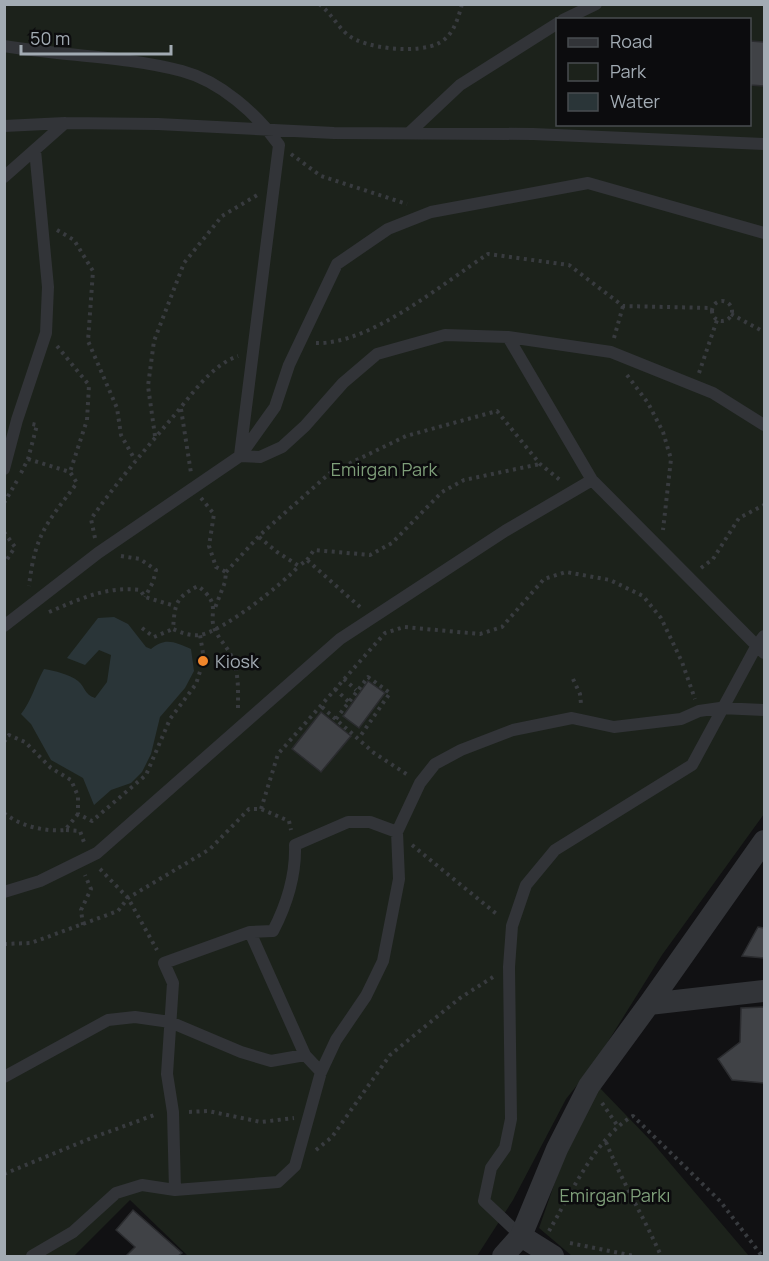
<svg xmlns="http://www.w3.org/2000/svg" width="769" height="1261" font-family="Manrope,sans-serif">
  <rect width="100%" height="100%" fill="#111113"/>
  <path fill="#1c221b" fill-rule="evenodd" d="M5 5H764V814L662 955 594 1064 566 1099 513 1200 477 1256H188L130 1200 74 1256H5ZM558 20H750V124H558Z
    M598 1086 652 1142 749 1256H572L539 1228 562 1162Z"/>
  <path fill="#2a3538" d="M114 617 128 624 146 647 151 649C165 637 175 642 191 649L194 671 185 688 160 717 151 754 142 772 131 783 111 790 94 805 83 778 51 760 31 724 21 714C32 700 35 685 44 669 55 671 69 674 78 681 86 688 84 694 95 698L107 682 111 655 99 650 85 665 67 658 98 618Z"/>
  <path fill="#404246" stroke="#2b2c2f" stroke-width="1.5" d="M750 41 764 42V86L750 85Z
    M368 681 385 693 359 728 343 716Z
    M321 712 351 736 321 772 292 749Z
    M758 927 764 928V958L742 956Z
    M764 1007V1083L732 1080 718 1059 740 1042 741 1008Z
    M133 1210 182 1253 178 1256H126L135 1247 116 1230Z"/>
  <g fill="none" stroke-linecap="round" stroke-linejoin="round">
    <path stroke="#383b3f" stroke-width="4" stroke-dasharray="3 4.5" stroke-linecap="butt" d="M319 4C332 14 337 26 348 35 365 49 419 54 439 43 453 36 458 19 462 4
      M291 154 321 176 407 204
      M57 230 74 240 93 271 88 341 117 408 121 435 135 460
      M712 311a10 10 0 1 1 20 0a10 10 0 1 1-20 0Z
      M731 314 764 332
      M614 338 623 306
      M316 343C370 345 443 283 488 254L569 265 623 306 712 308
      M57 346 89 385 87 420 70 472
      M699 373 717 320
      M627 375 648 403 663 432 671 459 663 530
      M181 409 191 473
      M155 436 148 386 154 341 184 263 222 216 259 194
      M28 459 70 472 77 483C47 523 35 534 29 586
      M21 473 28 459 37 425 32 424
      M201 498 214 514 209 546 216 567 226 572 225 582 215 608
      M4 503 18 479
      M4 532 15 547 4 564
      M259 537 277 552 299 566 307 560 360 607
      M95 538 91 519C116 483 144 451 172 418 191 396 210 366 238 356
      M121 556 140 559 156 570 153 582 145 597
      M307 560 314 550 370 555 392 543 442 492 464 480 540 464
      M701 568 713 559 739 518 764 505
      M226 572 261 534 330 473 406 436 497 411 540 464 560 480
      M49 612C80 599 106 586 140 590L145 597 175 606
      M142 628 154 637 173 629
      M344 679 356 690
      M573 679 580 694 581 704
      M335 689 349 702
      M322 707 374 753 408 775
      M238 708C238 692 239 675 233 660 230 650 221 642 216 632 206 614 224 606 198 586 175 598 175 604 173 629 182 633 190 636 200 635 224 631 282 584 299 566
      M336 719 368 677 390 693 359 738
      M4 742 9 735 25 742 51 768 71 780 78 796V814L92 821 146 775 170 719 196 684 204 659 200 635
      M261 809 278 754 385 633 404 627 480 634 502 627 544 579 566 572 610 580 643 596 661 618 682 662 695 699
      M4 813C20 826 45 832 65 830L78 814
      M66 830 80 831 85 845
      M412 845 499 916
      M100 869 128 898 157 950
      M83 925 81 910 91 889 85 875
      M4 944 31 943 118 911 128 898 210 849 249 809H261L289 821 291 830
      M602 1103 617 1125
      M189 1112 208 1111 261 1122 294 1118
      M606 1142C622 1182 644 1217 661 1256
      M316 1150 332 1137 390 1055 460 998 493 977
      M4 1174 89 1139 157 1114
      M549 1231C570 1195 597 1136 633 1116L720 1201 762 1256
      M570 1243 634 1256"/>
    <path stroke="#323438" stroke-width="12" d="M563 20 596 4
      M4 46C63 56 125 56 182 71 220 81 257 114 279 145L240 455
      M4 126 65 123 158 124 334 133 533 134 764 144
      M409 133 460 85 558 23
      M4 177 65 123
      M508 337 592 480 764 653
      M240 456 260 457 282 447 305 426 343 383 377 354 445 335 508 337 611 352 713 393 764 425
      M4 469 17 420 46 333 48 287 35 150
      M4 626 98 553 240 456 275 407 289 365 337 264 388 229 431 212 588 183 764 233
      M4 892 40 881 97 853 340 639 505 531 592 480
      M250 932 305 1055 321 1072
      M4 1077 108 1020 135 1017 170 1022 241 1052 271 1061 305 1055
      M175 1190 173 1112 167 1074 173 983 164 963 250 932 273 931C287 904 296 876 295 845L348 822H370L397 832
      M521 1236 484 1201 491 1168 505 1148 511 1119 509 967 512 926 526 885 555 850 692 765 757 645 764 636
      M32 1256 73 1232 116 1193 142 1185 175 1190 278 1182 295 1166 321 1072 336 1040 366 996 383 961 399 879 397 832 420 783 435 764 461 750 513 730 572 718 614 727 681 719 699 711 720 708 764 710"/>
    <path stroke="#323438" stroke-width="22" d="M649 1004 764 841
      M521 1236 553 1256
      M503 1256 521 1236 557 1149 589 1086 649 1004 764 991"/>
  </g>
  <circle fill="#f0862b" stroke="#0c0c0e" stroke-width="2" cx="203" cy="661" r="6"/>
  <g text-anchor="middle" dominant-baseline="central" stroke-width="5" stroke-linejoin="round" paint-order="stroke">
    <g font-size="18" fill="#7e9e79" stroke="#0c0c0e">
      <text x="384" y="469">Emirgan Park</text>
      <text x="615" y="1195">Emirgan Parkı</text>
    </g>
    <g font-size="18" fill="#a2abb3" stroke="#0c0c0e" text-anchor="start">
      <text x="215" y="661">Kiosk</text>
    </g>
  </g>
  <rect width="769" height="1261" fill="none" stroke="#a2abb3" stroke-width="12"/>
  <rect x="556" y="18" width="195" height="108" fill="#0c0c0e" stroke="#484c50" stroke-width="1.5"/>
  <rect x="568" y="38" width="30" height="9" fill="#323438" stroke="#484c50" stroke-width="1.5"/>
  <text x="610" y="48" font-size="18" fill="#a2abb3">Road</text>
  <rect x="568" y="63" width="30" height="18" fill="#1c221b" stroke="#484c50" stroke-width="1.5"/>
  <text x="610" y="78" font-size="18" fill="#a2abb3">Park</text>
  <rect x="568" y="93" width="30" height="18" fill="#2a3538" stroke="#484c50" stroke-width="1.5"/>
  <text x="610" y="108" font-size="18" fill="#a2abb3">Water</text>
  <path d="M21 45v9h150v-9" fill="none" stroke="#a2abb3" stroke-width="3"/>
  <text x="30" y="45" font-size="18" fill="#a2abb3" stroke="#0c0c0e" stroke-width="4.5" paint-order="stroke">50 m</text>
</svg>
